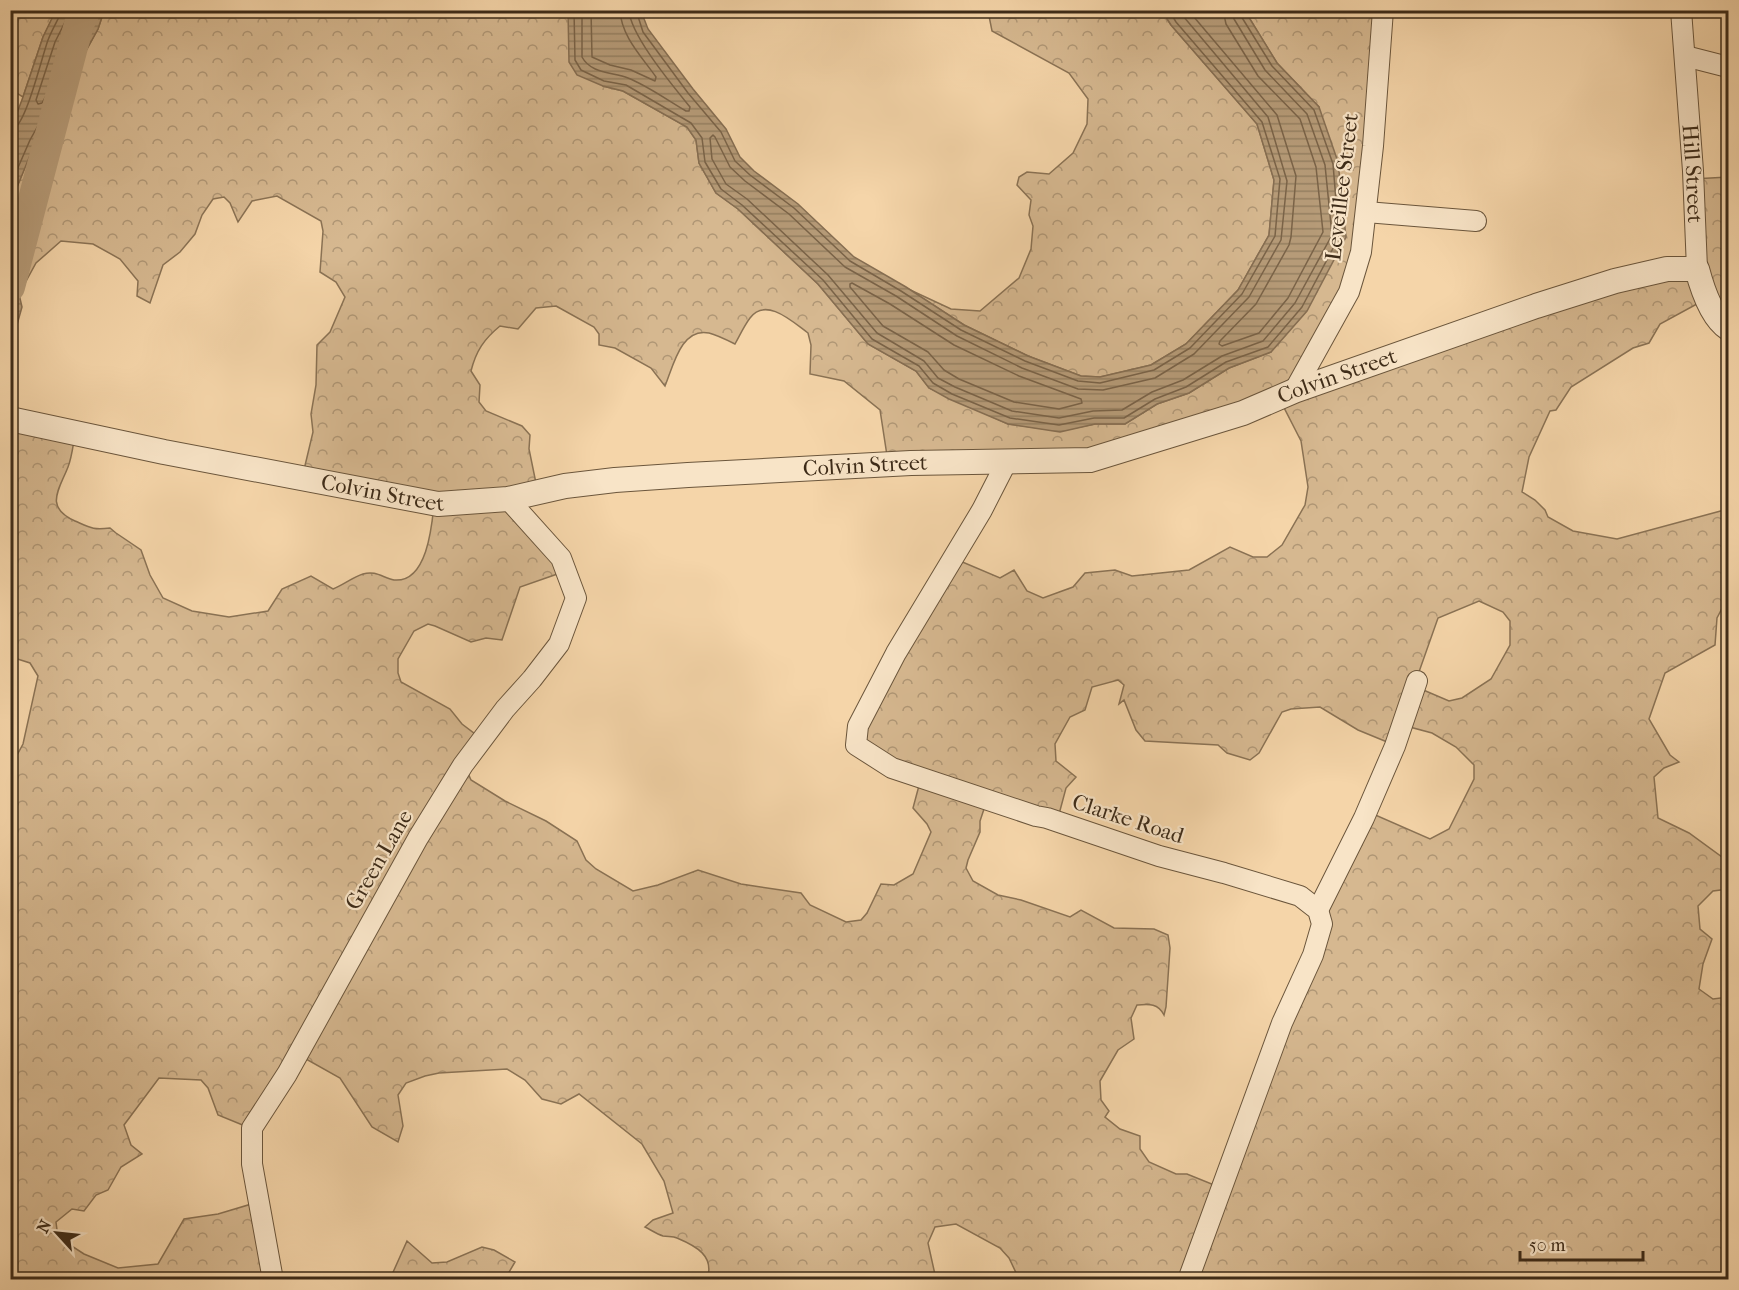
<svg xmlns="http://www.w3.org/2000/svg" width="1739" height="1290" font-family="'IM FELL French Canon',serif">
  <defs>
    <pattern id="forest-crowns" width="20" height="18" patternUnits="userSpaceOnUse" patternTransform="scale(1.5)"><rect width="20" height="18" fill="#d6b890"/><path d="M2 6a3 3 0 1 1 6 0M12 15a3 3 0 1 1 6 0" fill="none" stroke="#af9675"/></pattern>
    <pattern id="water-rules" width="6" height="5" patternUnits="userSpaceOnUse" patternTransform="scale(1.5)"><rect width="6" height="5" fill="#b69b78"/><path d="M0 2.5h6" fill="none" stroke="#957f61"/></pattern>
  </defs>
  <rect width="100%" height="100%" fill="#f5d5a9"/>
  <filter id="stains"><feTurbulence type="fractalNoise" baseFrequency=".00333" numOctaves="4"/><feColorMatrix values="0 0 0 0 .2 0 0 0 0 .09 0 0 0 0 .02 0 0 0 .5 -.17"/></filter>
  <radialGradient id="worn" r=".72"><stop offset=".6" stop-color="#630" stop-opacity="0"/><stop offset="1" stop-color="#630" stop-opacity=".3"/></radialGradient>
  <path fill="url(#forest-crowns)" stroke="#8a7254" stroke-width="1.5" fill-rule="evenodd" d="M10 11H56L43 37 23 97 11 89Z
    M104 11H568L569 17 603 86 623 91 687 127 696 140 699 163 716 193 738 209 818 284 868 344 916 371 929 388 1008 424 1060 431 1095 424H1125L1157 404 1189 393 1229 368 1271 352 1319 107 1277 63 1245 11H1382L1360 253 1298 380 1691 267 1693 179 1728 177V327L1706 299 1660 324 1649 343 1633 348 1571 387 1556 410 1550 411 1529 457 1522 492 1535 500 1545 510 1548 517 1573 531 1617 539 1728 509V597L1717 618 1715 645 1665 673 1649 719 1670 755 1679 762 1664 768 1654 777 1658 818 1689 833 1726 860 1728 867V889L1713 891 1698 906 1700 929 1712 939 1703 964 1699 989 1713 999 1728 997V1279H1019L1009 1258 1000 1248 956 1224 935 1227 928 1243 936 1279 772 1280 747 1277 739 1279H707C715 1256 696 1246 677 1238 673 1236 668 1237 663 1236 657 1234 651 1230 645 1227L653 1220 673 1213 664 1181 642 1144 579 1094 561 1104 542 1099 525 1080 507 1069 439 1073 425 1076 406 1083 398 1095 403 1126 398 1142 372 1127 340 1078 299 1055 250 1128 218 1115 208 1088 201 1080 159 1078 124 1125 131 1145 142 1154 121 1167 108 1190 96 1195 84 1211 72 1209 56 1222 57 1230 67 1243 84 1254 118 1268 158 1264 184 1219 218 1214 258 1202 277 1279H11L10 768 23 744 38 676 30 663 11 657V419L75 435C73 445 72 457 68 467 59 490 44 507 75 521 91 528 93 530 110 528L116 533 141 550 150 575 163 598 192 611 229 617 268 611 282 589 311 576 333 589C343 585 353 577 363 574 376 570 383 578 394 580 427 583 432 526 434 504L303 474 313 432 311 414 316 385 317 345 330 332 345 297 336 282 320 272 323 231 321 221 277 196 252 201 238 222 230 203 224 197 213 199 202 215 195 234 180 252 163 265 150 303 137 296 138 281 120 259 93 244 61 241 36 263 19 294 11 281V201L35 143 98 29ZM556 306 594 327 599 334V345L615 348 651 368 665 386C673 367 681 327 709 333 717 335 727 340 735 344 740 335 744 326 750 318 766 296 794 323 808 333L811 345 810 374 844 381 880 410 888 462 1125 449 1279 398 1301 441 1308 487 1305 505 1282 545 1267 557H1253L1230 547 1189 570 1132 576 1115 570 1085 573 1073 587 1043 598 1027 591 1014 570 1000 578 953 558 856 738 921 778 913 808 927 824 931 832 913 874 894 885 881 884 867 913 861 920 846 922 810 905 801 893 741 884 698 870 658 885 633 891 596 869 586 860 577 841 546 821 505 801 471 780 464 764 479 737 462 724 450 709 401 682 398 673V659L414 631 428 624 435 626 471 642 486 638 502 640 520 587 563 572 515 496 537 488 529 449 530 435 522 426 486 411 479 402 480 385 471 371C476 351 484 339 500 326L518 329 536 308ZM1479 601 1503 612 1510 621V645L1491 679 1462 698 1449 701 1414 686 1438 618ZM1118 680 1124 685 1119 704 1124 700 1136 730 1145 741 1218 745 1227 753 1250 760 1259 753 1282 712 1291 709 1320 707 1358 730 1392 744 1402 725 1432 733 1456 747 1474 765V779L1449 829 1430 839 1364 810 1219 1187 1187 1174H1176L1149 1162 1140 1149V1136L1120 1129 1105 1117 1109 1111 1101 1100 1100 1081 1118 1050 1134 1039 1131 1018 1137 1005C1149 1004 1158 1003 1164 1015L1166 1007 1170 948 1168 935 1154 929 1114 928 1081 910 1070 917 1021 900 998 895 973 881 966 868 968 860 980 832V821L987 800 1058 818 1066 788 1076 777 1056 761 1055 744 1070 717 1085 710 1092 687Z
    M988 11H1162L1171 25 1257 124 1274 180 1269 235 1238 290 1186 344 1151 365 1100 377 1081 376 1028 356 964 325 906 288 951 309 980 311 1019 278 1031 249 1033 226 1029 215 1031 200 1017 185 1019 177 1027 172 1049 174 1073 153 1087 124 1088 99 1069 73 992 31Z
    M407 1241 432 1263 447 1262 482 1247 494 1250 515 1262 505 1279H390Z"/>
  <path fill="url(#water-rules)" stroke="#866e52" stroke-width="1.5" d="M56 10 104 11 98 29 35 143 11 202V129L23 97 43 37Z
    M568 11H641L648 29 693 89 726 129 740 157 754 171 798 204 854 257 906 287 964 325 1028 356 1081 376 1100 377 1151 365 1186 344 1238 290 1269 235 1274 180 1257 124 1171 25 1162 11H1245L1277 63 1319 107 1338 162 1346 237 1307 311 1271 352 1229 368 1189 393 1157 404 1125 424H1095L1060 432 1008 424 949 399 929 388 916 371 868 344 818 284 738 209 716 193 699 163 696 140 687 127 623 91 603 86 577 75 569 62Z
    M11 280 19 294 22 307 11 346 15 376 11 405Z"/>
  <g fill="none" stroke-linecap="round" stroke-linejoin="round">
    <path stroke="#7a6348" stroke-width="1.5" d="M68 10 67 18 55 42 36 100 38 104 42 103 86 24 90 10
      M574 10 575 60 581 70 604 81 626 85 691 123 702 138 705 162 721 189 742 205 823 280 872 339 919 366 933 383 952 394 1010 418 1059 425 1094 418H1124L1155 399 1186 387 1226 362 1268 347 1302 307 1339 237 1333 164 1314 110 1272 66 1241 16 1240 10
      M582 10V57C591 74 613 72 628 78 648 86 667 100 686 111H689L690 107C673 86 630 35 629 10
      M591 10 592 57 610 65 631 70 655 81 656 77C642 57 621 36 620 10
      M636 10 643 32 688 93 721 132 735 161 750 175 794 208 850 261 901 291 961 330 1025 361 1078 381 1100 383 1154 370 1190 348 1242 294 1275 236 1280 179 1262 122 1176 22 1169 10
      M1178 10 1268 117 1287 181 1281 240 1249 297 1194 354 1155 378 1103 390 1078 389 1022 368 957 336 896 296 845 267 789 214 745 181 730 167 715 137 713 135 710 138 712 159 726 184 747 199 828 275 877 333 924 361 938 378 955 387 1012 411 1059 418 1093 411 1122 410 1152 392 1183 380 1222 356 1263 341 1295 303 1332 235 1325 165 1307 114 1265 70 1234 19 1232 10
      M1188 10 1277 115 1296 176 1291 237 1289 245 1256 304 1220 341 1219 344 1222 346 1259 333 1288 298 1323 232 1316 167 1300 119 1258 76 1226 24 1223 10
      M10 128H15C28 116 41 60 48 40 51 32 56 23 60 15L61 10
      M10 186 30 140 93 27 97 10
      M852 283 890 304 954 345 1019 376 1081 399 1082 403 1059 409 1014 402 959 379 944 370 928 352 883 326 850 287V284Z"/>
    <path stroke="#b69b78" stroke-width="30" d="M10 287 79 24 86 10"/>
    <defs>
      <g id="minor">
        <path id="s1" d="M1681 10 1693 171 1697 269"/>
        <path d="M1685 56 1728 67"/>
        <path d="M1366 212 1476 221"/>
        <path d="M1294 391 1349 292 1361 252 1373 146 1383 10"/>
        <path d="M1006 463 982 510 896 653 858 726 856 745 892 768 1036 816 1047 818 1159 856 1224 873 1300 896 1318 910 1322 924 1313 955 1282 1023 1188 1280"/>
        <path d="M1318 910 1364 818 1395 746 1417 681"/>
        <path d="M273 1280 252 1164V1128L287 1074 418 838 463 765 505 709 532 679 559 644 576 598 561 558 508 499"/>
      </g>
      <g id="tertiary">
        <path id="s2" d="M10 419 164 452 438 504 508 499 565 486 615 480 688 475 911 463 1090 460 1243 413 1294 391 1536 306 1615 281 1667 269H1697C1702 288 1711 317 1728 328"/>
      </g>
    </defs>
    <use href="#minor" stroke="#6b563c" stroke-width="22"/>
    <use href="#tertiary" stroke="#6b563c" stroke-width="26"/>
    <use href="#minor" stroke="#f8e4c7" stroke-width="20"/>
    <use href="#tertiary" stroke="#f8e4c7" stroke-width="24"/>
  </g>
  <g text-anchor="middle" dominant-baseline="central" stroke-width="4.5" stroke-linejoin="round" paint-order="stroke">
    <g font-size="22" fill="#3d2b18" stroke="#f8e4c7">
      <text stroke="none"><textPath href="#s1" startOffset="164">Hill Street</textPath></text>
      <text transform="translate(1342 187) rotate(-83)">Leveillee Street</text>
      <text stroke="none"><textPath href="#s2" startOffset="1352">Colvin Street</textPath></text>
      <text stroke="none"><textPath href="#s2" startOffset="866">Colvin Street</textPath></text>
      <text stroke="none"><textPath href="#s2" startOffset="380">Colvin Street</textPath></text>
      <text transform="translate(1128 819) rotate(18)">Clarke Road</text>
      <text transform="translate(379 860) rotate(-60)">Green Lane</text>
    </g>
  </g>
  <rect width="1739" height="1290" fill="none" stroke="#f5d5a9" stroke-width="36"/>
  <rect x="12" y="12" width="1715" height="1266" fill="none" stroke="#3d2b18" stroke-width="3"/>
  <rect x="18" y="18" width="1703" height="1254" fill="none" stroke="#3d2b18" stroke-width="1.5"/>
  <g transform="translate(57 1233) rotate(297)" stroke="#f8e4c7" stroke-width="4.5" paint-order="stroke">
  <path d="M0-4.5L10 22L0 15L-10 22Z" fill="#3d2b18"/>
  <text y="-9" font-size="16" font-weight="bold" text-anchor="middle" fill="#3d2b18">N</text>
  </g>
  <path d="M1520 1251v9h123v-9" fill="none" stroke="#3d2b18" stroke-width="3"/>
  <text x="1529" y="1251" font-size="18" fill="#3d2b18" stroke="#f8e4c7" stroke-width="4.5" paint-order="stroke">50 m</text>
  <rect width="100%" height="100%" filter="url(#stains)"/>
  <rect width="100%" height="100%" fill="url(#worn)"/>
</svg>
